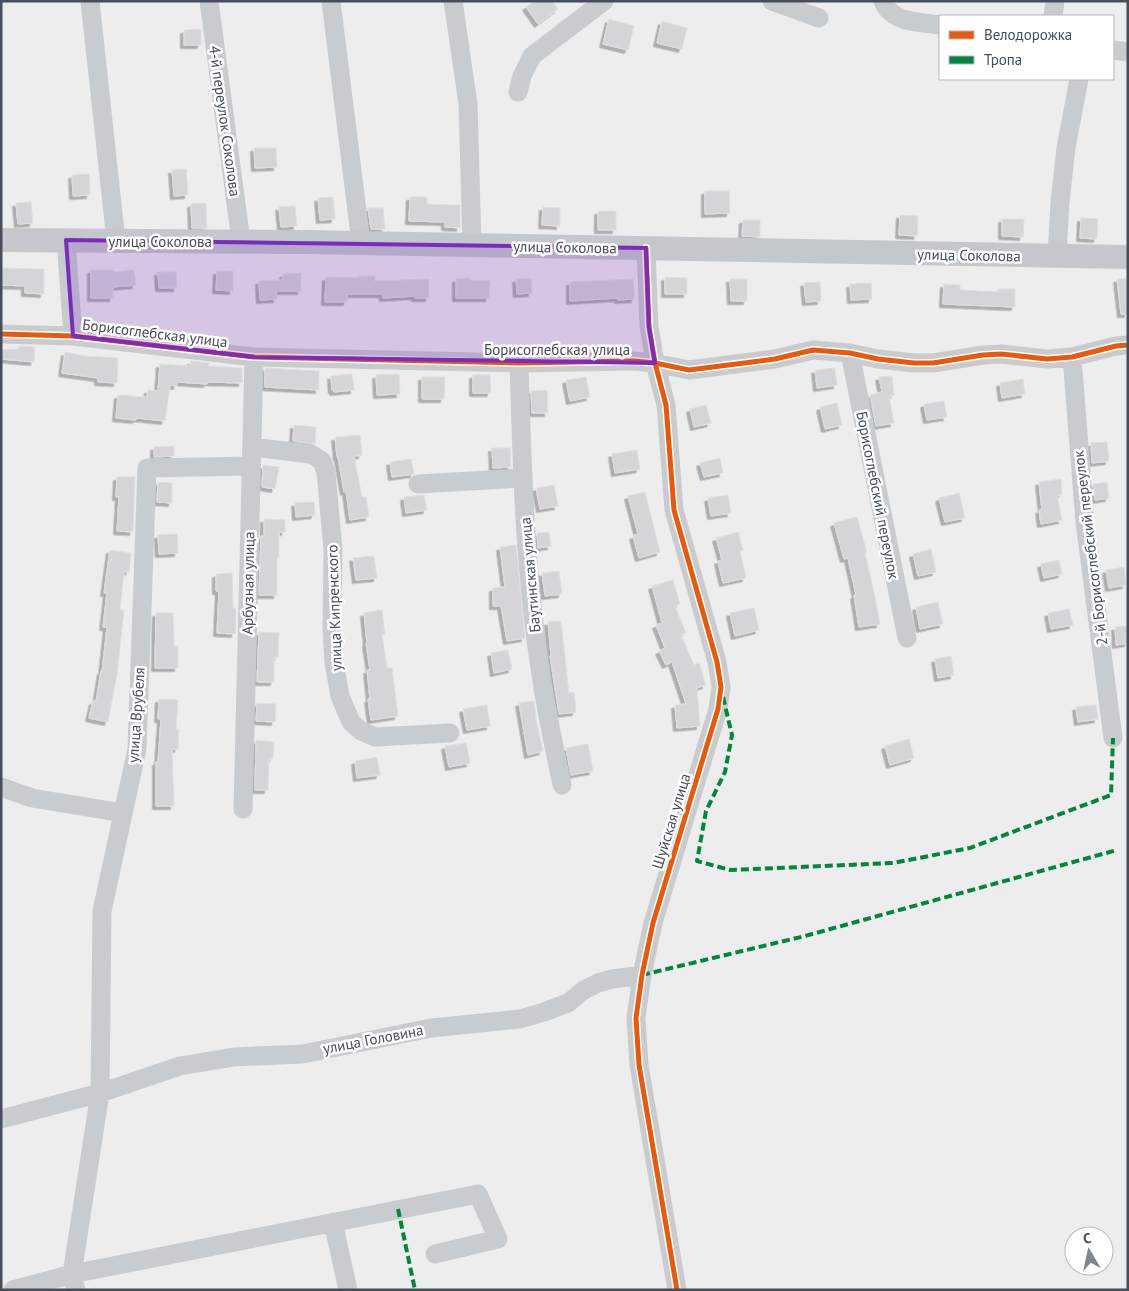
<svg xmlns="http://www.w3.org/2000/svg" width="1129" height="1291" font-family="'PT Sans',sans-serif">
  <defs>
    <filter id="shadow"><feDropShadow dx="-3.5" dy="3.5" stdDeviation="0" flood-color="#0004"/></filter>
  </defs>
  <rect width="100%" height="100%" fill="#eeeded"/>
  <path fill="#d5d5d7" stroke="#dfdfe0" filter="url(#shadow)" d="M535 1H552L558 9 538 24 526 7Z
    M609 19 634 26 628 50 603 44Z
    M662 21 687 28 682 49 657 43Z
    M201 29V45H184V30Z
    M254 148H276L277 167 255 168Z
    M186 169 188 195 174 196 172 170Z
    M89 174 90 195 73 196 72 175Z
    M705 191H729L730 213 705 214Z
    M333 197 335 219 320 220 318 198Z
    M410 197H427V204L460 205V228L445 227V222L409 221Z
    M31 202 33 223 18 224 16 203Z
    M206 203 207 228H192L191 204Z
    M295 206 297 226 281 227 279 207Z
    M543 207 560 208V226L542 225Z
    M368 208H383L385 229H371Z
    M598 211H616V230H598Z
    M900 215 918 216 917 236 899 235Z
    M1081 218 1098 219 1097 239 1080 238Z
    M1002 219H1024L1023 237 1002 236Z
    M743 220H760V237L742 236Z
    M3 268 44 269V294L25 293V286L2 285Z
    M91 270H113V272L134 270 136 285 113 287V298H91Z
    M217 271H233V291L216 290Z
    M158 272H176L177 288H159Z
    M301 273V291H276L277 299 260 300 259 281 283 280V274Z
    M359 276H375V281L429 279V298H415V296L383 298V294H347V302H325L326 277 359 278Z
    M665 277 687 278V294H665Z
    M470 278V280L490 281 489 298H456V279Z
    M531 278 532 293 517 294 516 279Z
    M1128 278V314H1121L1117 279Z
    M633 279 635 299 618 300V298L570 301V282Z
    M730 279H747V301H731Z
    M820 282 821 301 806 302 804 283Z
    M871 283 872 299 851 300 850 284Z
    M944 284 960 285V290L998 292V289H1015V307L943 304Z
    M19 346 35 347 34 362 1 359V350L19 349Z
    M65 352 84 356 118 358 117 383 98 382V378L62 373Z
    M191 361 209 363 208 366 242 368V383L207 382V384L177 382V386L170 385 165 421 137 418 136 420 116 418 118 395 147 397 148 390 158 391 160 364 191 366Z
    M265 368 319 371V390L265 387Z
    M835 368 837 385 817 388 815 370Z
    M352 374 354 390 334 392 332 390 331 376Z
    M399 374 400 394 377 395 376 375Z
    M473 375H490L491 393H473Z
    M892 376 894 395 889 396 894 423 876 426 870 395 882 392 879 377Z
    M422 377H445L444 399H422Z
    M586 377 590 397 570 401 566 380Z
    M1023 379 1025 394 1002 398 1000 383Z
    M547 390 548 413H532L531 391Z
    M944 401 947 417 927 420 924 404Z
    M837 403 842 425 825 429 820 407Z
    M706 405 711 423 694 427 690 409Z
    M294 425 316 427 315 444 293 441Z
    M360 435 362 455 354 456 362 497H366L369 517 350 520 346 491 344 492 338 457H337L335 437Z
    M1107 442 1109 461 1092 463 1091 443Z
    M174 446V456L154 457V447Z
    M492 448H510L511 467 493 468Z
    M637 450 640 469 615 473 612 454Z
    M720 458 723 473 704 477 700 463Z
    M411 459 414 474 392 477 390 462Z
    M263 465 279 467 275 489 262 487Z
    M117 477H135L133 532 117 531 119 497H116Z
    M1061 479 1062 494 1057 495 1062 520 1041 524 1039 510H1042L1039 482Z
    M158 482 172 483V503L157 502Z
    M1107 482 1109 498 1095 500 1093 484Z
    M554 485 558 506 540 509 536 488Z
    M645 492 660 552 639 558 633 536 638 534 628 496Z
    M959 493 965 518 945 522 939 498Z
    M424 495 427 510 406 513 404 497Z
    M728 495 731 513 711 516 708 498Z
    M314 502 315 515 296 517 295 503Z
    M857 517 867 553H865L874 592 880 624 859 627 854 595H856L848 558 844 559 834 523Z
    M264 519 285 520V532H279V557H277V595H259L261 536H264Z
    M549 532 551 546 538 548 537 533Z
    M738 532 743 550 740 551 746 578 723 583 718 561 722 560 716 538Z
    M177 534 178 553 159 554 158 535Z
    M516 545 525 638 507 641 501 606H493V588L505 587 500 547Z
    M931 549 936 572 918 576 913 554Z
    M110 550 131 553 129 572 124 571 120 610H124L117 674 108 722 89 718 93 701H96L101 671 102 672 107 627H103L107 593H104Z
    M374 556 377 578 356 580 353 558Z
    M1059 560 1062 574 1044 578 1041 564Z
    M1124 567 1126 585 1109 588 1106 570Z
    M559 571 562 594 545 596 542 573Z
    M232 573 233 608 236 609 235 634 217 633 219 591H216V574Z
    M673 580 680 604 675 606 686 633 681 635 694 665 699 663 706 685 697 688 700 726 677 728 675 705 686 704 672 662 666 665 659 651 665 648 656 625 662 623 652 586Z
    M938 602 943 624 920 629 916 607Z
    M754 608 759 630 735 636 730 613Z
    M1069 609 1073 625 1051 629 1048 613Z
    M382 610 385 634H382L387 668H392L398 716 371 720 368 699H370L367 670H370L366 643H367L364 613Z
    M156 613H173L174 646H178V668H155Z
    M561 621 569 693 574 692 576 712 559 714 550 656H551L548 622Z
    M1128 626V643L1116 645 1115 627Z
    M259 632 279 633 278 657H274V682H257Z
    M508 650 512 669 494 673 491 653Z
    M951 656 954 675 938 678 935 659Z
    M159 699 178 700 176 730H179L178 749H172L174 806H156V762H158L161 719H158Z
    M534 701 536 719 543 751 528 755 519 703Z
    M257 703 276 704 275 722 256 721Z
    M487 705 490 726 467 730 463 709Z
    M1096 705 1098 719 1078 722 1076 707Z
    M909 739 914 758 890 765 885 746Z
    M256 740 274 742 273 759 269 758 268 790H255Z
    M466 743 470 763 449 767 445 746Z
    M588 744 593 771 571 775 566 748Z
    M377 757 380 775 357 778 355 761Z"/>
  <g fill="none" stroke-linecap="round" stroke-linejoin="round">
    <path stroke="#c9ccce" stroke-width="19" d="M90 1 116 241
      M209 1 241 241
      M331 1 361 243
      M453 1 468 104 472 245
      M772 1 819 18
      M883 1C891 23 920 22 940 25
      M1053 16 1055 1
      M1113 50 1128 52
      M518 92 522 76 532 56 604 1
      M66 240 73 336
      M646 248 649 327 655 363 666 405 674 510 717 662 721 687 718 709 653 923 642 975 636 1018 639 1065 677 1290
      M1057 256 1060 202 1066 148 1079 79
      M1 334 73 336 254 357 519 363 634 361 655 363 689 370 775 359 813 350 850 353 878 359 914 363H933L983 355 1001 354 1047 359 1072 357 1116 346 1128 345
      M850 353 907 638
      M1072 357 1085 522 1113 738
      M519 363C522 469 525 576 542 681 547 716 555 750 562 785
      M252 447 311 454 322 461 326 472 333 550 332 628 334 663 340 696 351 722 361 731 375 737 450 733
      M418 484 522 478
      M1 787 32 798 123 813
      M243 809 254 357
      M1 1119 100 1093 180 1066 234 1057 303 1054 431 1028 520 1019 544 1012 568 1003 584 990 598 983 612 979 642 975
      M333 1222 348 1290
      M13 1290 72 1274 478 1194 498 1239 435 1254
      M76 1290 72 1274 100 1093 102 911 137 749 147 468 251 466"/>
    <path stroke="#c4c8cc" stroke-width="24" d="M1 240 305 242 1128 257"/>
    <path stroke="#00873e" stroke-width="4" stroke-dasharray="8 4" stroke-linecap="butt" d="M723 697 732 735 725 772 706 811 697 861 730 870 893 863 970 848 1111 795 1113 738
      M642 975 805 936 1117 850
      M398 1209 415 1290"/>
    <defs>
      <path id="cycleway" d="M646 248 649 327 655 363 666 405 674 510 717 662 721 687 718 709 653 923 642 975 636 1018 639 1065 677 1290
        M1 334 73 336 254 357 519 363 634 361 655 363 689 370 775 359 813 350 850 353 878 359 914 363H933L983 355 1001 354 1047 359 1072 357 1116 346 1128 345"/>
    </defs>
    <use href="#cycleway" stroke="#fff" stroke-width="8"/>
    <use href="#cycleway" stroke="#e8590c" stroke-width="5"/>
  </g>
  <path fill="#7b2cbf" fill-opacity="0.2" stroke="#7b2cbf" stroke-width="4" stroke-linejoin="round" d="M66 240 646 248 649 327 655 363 254 357 73 336Z"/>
  <g text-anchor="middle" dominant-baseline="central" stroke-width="5" stroke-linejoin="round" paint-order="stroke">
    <g font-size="15" fill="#454e59" stroke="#fff">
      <text transform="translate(225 121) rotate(82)">4-й переулок Соколова</text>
      <text x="160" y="241">улица Соколова</text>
      <text transform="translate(565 247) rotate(1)">улица Соколова</text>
      <text transform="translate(969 255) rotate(1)">улица Соколова</text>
      <text transform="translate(155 333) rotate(7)">Борисоглебская улица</text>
      <text x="557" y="349">Борисоглебская улица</text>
      <text transform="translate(878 495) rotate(79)">Борисоглебский переулок</text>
      <text transform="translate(1090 548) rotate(-97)">2-й Борисоглебский переулок</text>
      <text transform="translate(530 575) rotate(-95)">Баутинская улица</text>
      <text transform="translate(248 583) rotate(-89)">Арбузная улица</text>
      <text transform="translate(334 608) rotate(-92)">улица Кипренского</text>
      <text transform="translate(136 715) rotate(-86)">улица Врубеля</text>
      <text transform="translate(671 821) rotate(-73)">Шуйская улица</text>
      <text transform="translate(373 1039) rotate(-11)">улица Головина</text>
    </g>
  </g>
  <rect width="1129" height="1291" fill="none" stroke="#454e59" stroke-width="5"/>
  <rect x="939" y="15" width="175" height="65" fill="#ffffff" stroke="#b5b8bd"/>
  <rect x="949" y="31" width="25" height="8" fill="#e8590c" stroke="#b5b8bd"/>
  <text x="984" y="40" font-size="15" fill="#454e59">Велодорожка</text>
  <rect x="949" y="56" width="25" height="8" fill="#00873e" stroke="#b5b8bd"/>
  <text x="984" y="65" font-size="15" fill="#454e59">Тропа</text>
  <g transform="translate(1089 1251) rotate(351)"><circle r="24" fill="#ffffff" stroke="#b5b8bd"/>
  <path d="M0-4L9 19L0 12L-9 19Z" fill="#80868d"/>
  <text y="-8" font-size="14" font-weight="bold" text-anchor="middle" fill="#454e59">С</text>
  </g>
</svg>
